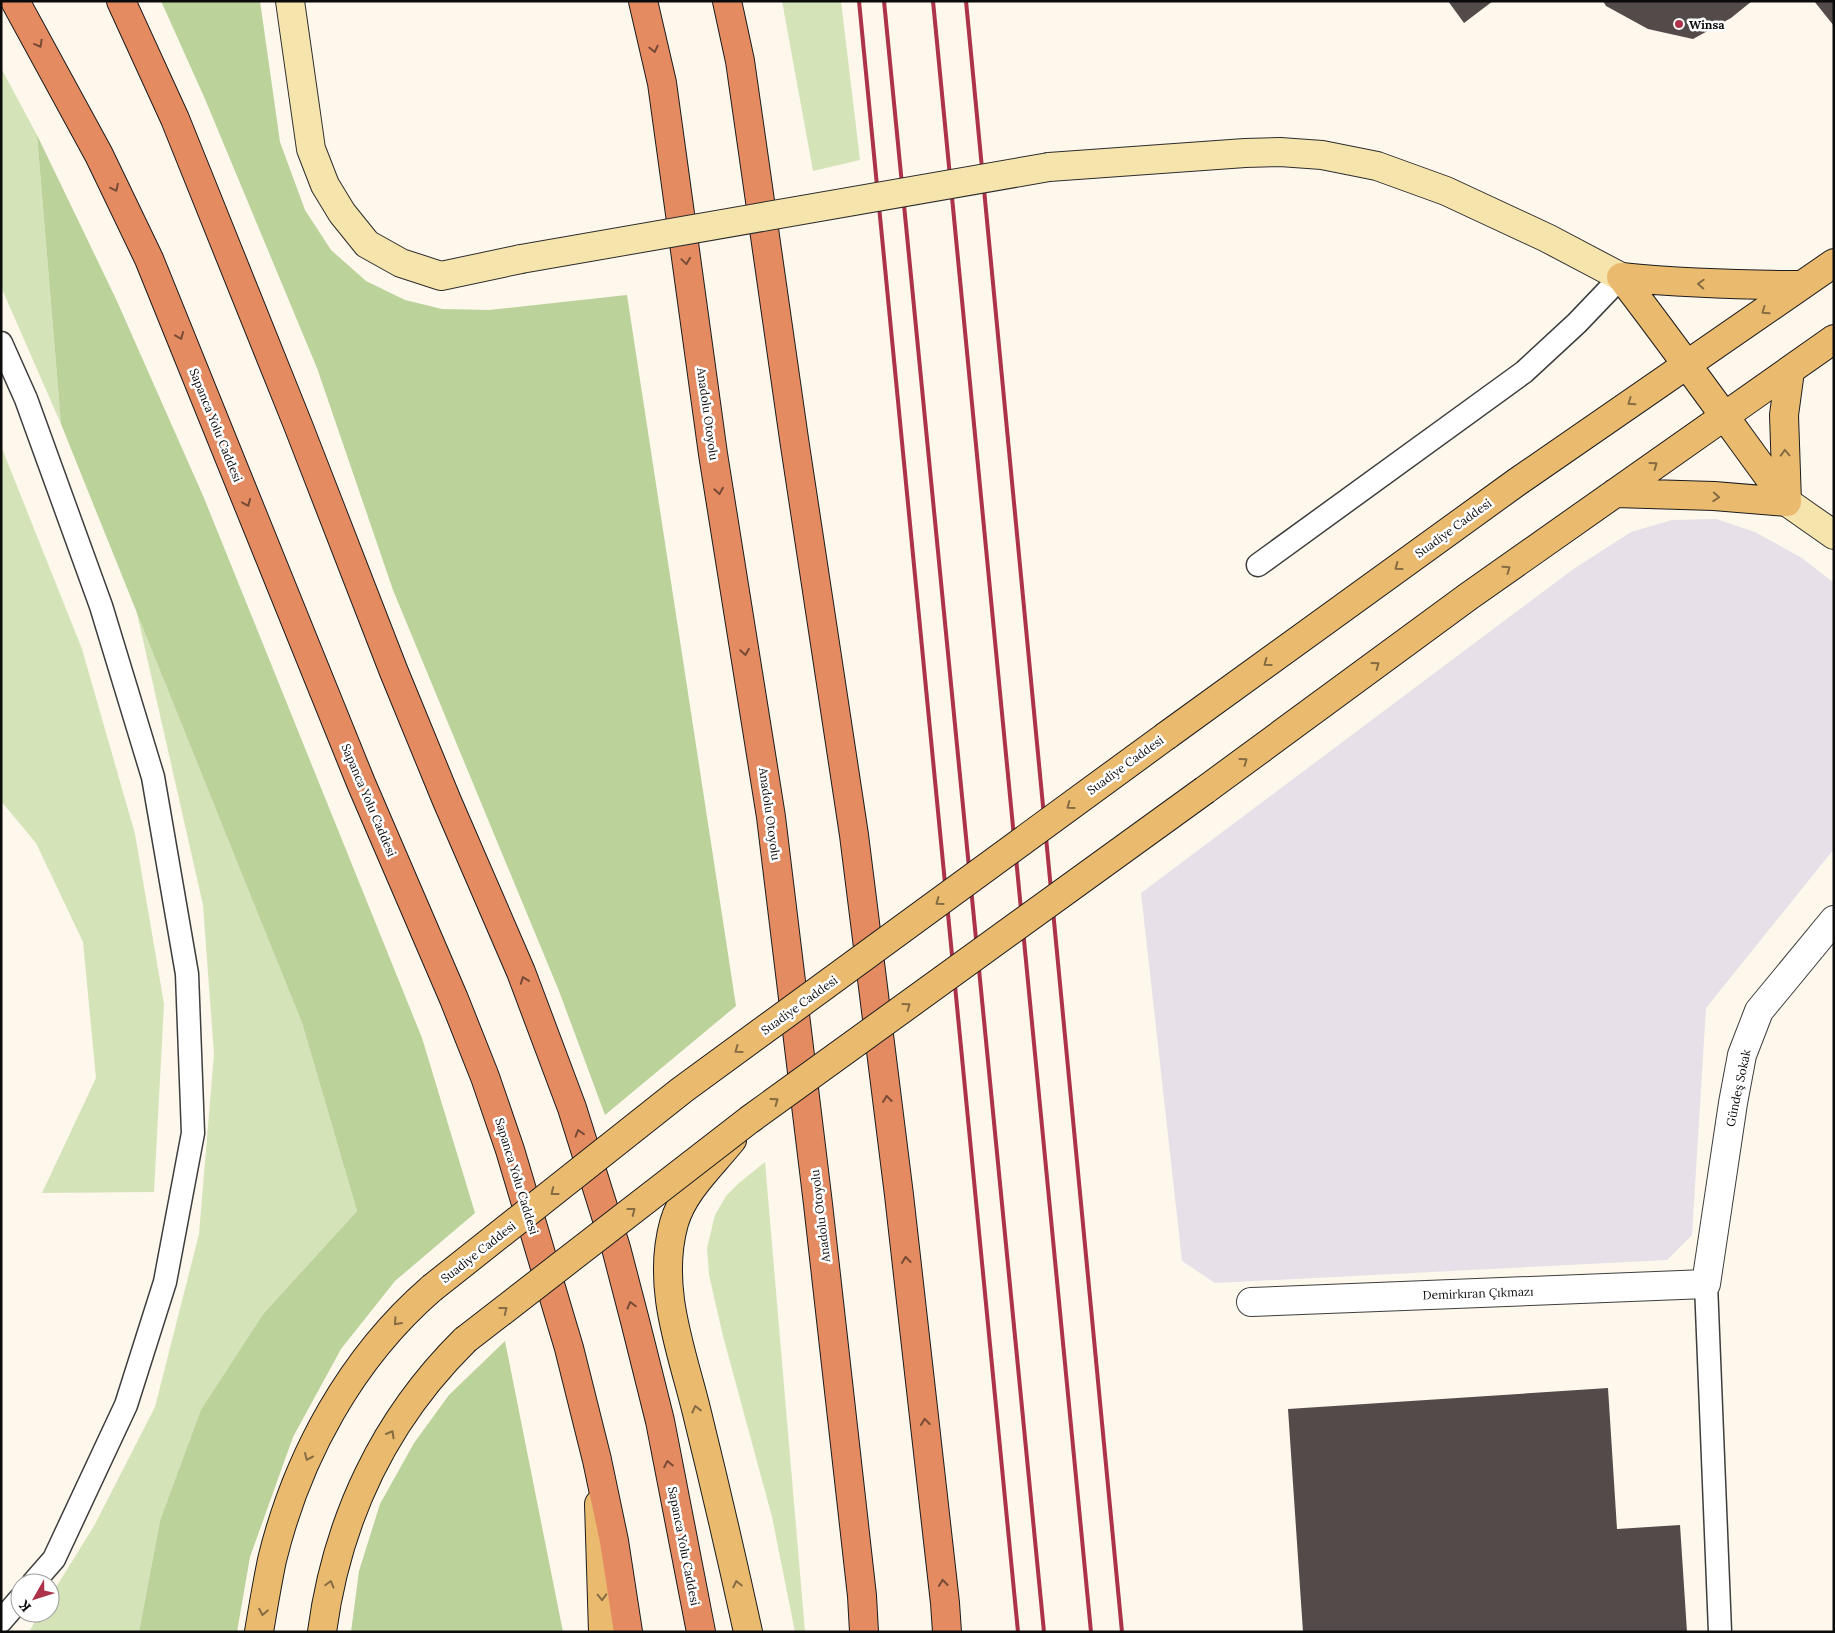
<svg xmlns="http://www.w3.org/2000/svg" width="1835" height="1633" font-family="Lora,serif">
  <rect width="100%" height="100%" fill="#fdf7ec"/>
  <path fill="#e7e0e9" d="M1716 519 1755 532 1802 558 1834 583V849L1706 1008 1692 1235 1667 1260 1215 1283 1182 1261 1141 893 1572 570 1631 532 1672 520Z"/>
  <path fill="#d5e3b9" d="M782 1H841L860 160 813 171Z
    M1 68 37 135 61 424 1 287Z
    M1 446 82 649 135 834 164 1004 154 1192 42 1193 96 1078 83 942 36 843 1 801Z
    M136 609 302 1023 357 1211 264 1313 160 1521 139 1632H29L40 1613H50V1597L94 1526 155 1407 199 1234 214 1054 203 905Z
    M765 1162 805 1632H795L772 1517 723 1336 709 1275 707 1248 715 1215 726 1196 739 1183Z"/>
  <path fill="#bbd29a" d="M161 1H260L280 142 305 210 331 250 366 281 405 300 442 309 489 310 627 295 736 1006 605 1115 559 991 393 590 317 368 205 99Z
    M37 135 116 299 204 498 422 1038 475 1213 395 1281 341 1349 293 1437 250 1557 237 1632H139L160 1521 201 1410 264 1313 357 1211 302 1023 61 424Z
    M505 1341 563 1632H351L359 1571 380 1504 414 1443 449 1395Z"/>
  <path fill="#534b49" d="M1448 1H1493L1464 23Z
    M1603 1H1752L1731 18 1693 39 1648 29 1606 6Z
    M1814 1H1834V26Z
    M1608 1388 1617 1529 1680 1525 1687 1632H1303L1288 1409Z"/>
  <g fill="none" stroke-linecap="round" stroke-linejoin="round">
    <defs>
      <path id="lane" d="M1 343 26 399 101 606 153 777 187 974 193 1133 165 1282 126 1405 54 1559 33 1583
        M1258 565 1524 372 1577 323 1621 277
        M1706 1284 1720 1632
        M1 1621 20 1599"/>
      <path id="street" d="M1251 1302 1706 1284 1733 1103 1742 1055 1759 1011 1834 920"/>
      <path id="secondary" d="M290 1 311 149 325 185 342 213 367 244 401 263 441 276 521 259
        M1049 167 1245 153 1280 152 1322 155 1377 166 1446 191 1547 238 1621 277
        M1787 502 1834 535"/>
      <path id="primary" d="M1621 277C1678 351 1732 427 1787 502
        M1621 277C1681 283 1741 285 1802 285
        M1615 493 1714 496 1787 502
        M1787 502 1784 415 1790 371
        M1166 736 1517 482 1834 263
        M1205 790 1469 596 1834 339
        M732 1140C712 1165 683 1191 674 1223 656 1288 682 1351 697 1413 715 1486 732 1559 748 1632
        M599 1504 603 1632
        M259 1632C263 1608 267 1584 272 1560 297 1457 351 1358 432 1288
        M322 1632C337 1520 384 1420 465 1340"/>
      <path id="highway" d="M15 1 99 155 149 259 361 783 454 999 485 1077 510 1150 569 1348 597 1460 614 1541 628 1632
        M121 1 175 119 298 425 394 672 447 801 521 972 572 1108 616 1248 635 1321 660 1421 701 1632
        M643 1 662 83 713 454 771 817 818 1204 862 1596 864 1632
        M727 1 740 61 794 439 854 835 899 1195 945 1603 947 1632"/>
    </defs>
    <use href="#lane" stroke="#3e3e3e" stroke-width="25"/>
    <use href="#street" stroke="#3e3e3e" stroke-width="30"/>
    <use href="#secondary" stroke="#2d2d2d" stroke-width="30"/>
    <use href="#primary" stroke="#1c1c1c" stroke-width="30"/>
    <use href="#highway" stroke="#1c1c1c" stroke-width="30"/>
    <use href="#lane" stroke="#fff" stroke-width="22"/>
    <use href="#street" stroke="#fff" stroke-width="28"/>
    <use href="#secondary" stroke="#f6e4ad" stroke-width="28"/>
    <use href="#primary" stroke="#eabb6f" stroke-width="28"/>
    <use href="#highway" stroke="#e58b62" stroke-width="28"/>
    <path stroke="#ac3349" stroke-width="4" d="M859 1 1018 1632
      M884 1 1044 1632
      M933 1 1091 1632
      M966 1 1122 1632"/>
    <defs>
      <path id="secondary-bridge" d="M521 259 1049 167"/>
      <path id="primary-bridge" d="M432 1288 682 1090 1166 736
        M465 1340 749 1120 1205 790"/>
    </defs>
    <use href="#secondary-bridge" stroke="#2d2d2d" stroke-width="30" stroke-linecap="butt"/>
    <use href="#primary-bridge" stroke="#1c1c1c" stroke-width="30" stroke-linecap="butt"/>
    <use href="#secondary-bridge" stroke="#f6e4ad" stroke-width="28"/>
    <use href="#primary-bridge" stroke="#eabb6f" stroke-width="28"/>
  </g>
  <defs><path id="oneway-chevron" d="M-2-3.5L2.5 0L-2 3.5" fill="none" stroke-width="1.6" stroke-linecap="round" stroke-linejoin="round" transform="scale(1.25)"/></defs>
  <g stroke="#784b36">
    <use href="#oneway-chevron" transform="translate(39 44) rotate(61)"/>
    <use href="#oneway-chevron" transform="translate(654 49) rotate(77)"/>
    <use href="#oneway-chevron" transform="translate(115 188) rotate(64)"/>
    <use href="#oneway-chevron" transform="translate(686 261) rotate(82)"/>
    <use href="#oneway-chevron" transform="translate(180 336) rotate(68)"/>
    <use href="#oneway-chevron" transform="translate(719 491) rotate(81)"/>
    <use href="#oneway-chevron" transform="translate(247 503) rotate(68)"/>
    <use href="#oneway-chevron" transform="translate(745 652) rotate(81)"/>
    <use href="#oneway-chevron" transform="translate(524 980) rotate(-110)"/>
    <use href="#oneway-chevron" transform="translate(887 1099) rotate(-97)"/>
    <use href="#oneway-chevron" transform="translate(579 1133) rotate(-107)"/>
    <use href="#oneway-chevron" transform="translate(906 1260) rotate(-96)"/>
    <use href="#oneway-chevron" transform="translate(631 1305) rotate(-105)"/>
    <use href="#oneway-chevron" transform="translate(925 1422) rotate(-96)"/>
    <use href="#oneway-chevron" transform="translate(668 1464) rotate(-101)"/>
    <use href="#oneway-chevron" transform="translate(943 1583) rotate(-96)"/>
  </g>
  <g stroke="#866c42">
    <use href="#oneway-chevron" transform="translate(1701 284) rotate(-177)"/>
    <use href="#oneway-chevron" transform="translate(1765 311) rotate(145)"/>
    <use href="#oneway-chevron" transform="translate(1631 402) rotate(146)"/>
    <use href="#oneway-chevron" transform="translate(1785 453) rotate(-92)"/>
    <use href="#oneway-chevron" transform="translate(1654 465) rotate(-36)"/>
    <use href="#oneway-chevron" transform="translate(1716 497) rotate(4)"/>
    <use href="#oneway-chevron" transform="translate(1398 567) rotate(144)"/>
    <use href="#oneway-chevron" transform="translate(1507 569) rotate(-35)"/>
    <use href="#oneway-chevron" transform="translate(1267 663) rotate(144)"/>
    <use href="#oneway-chevron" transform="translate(1376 665) rotate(-36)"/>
    <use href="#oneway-chevron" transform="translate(1244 761) rotate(-36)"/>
    <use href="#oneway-chevron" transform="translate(1070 806) rotate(144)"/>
    <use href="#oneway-chevron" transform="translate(939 902) rotate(144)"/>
    <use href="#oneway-chevron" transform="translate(907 1006) rotate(-36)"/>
    <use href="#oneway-chevron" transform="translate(738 1050) rotate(144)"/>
    <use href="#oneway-chevron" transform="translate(775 1101) rotate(-36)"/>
    <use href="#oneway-chevron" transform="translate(554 1192) rotate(142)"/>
    <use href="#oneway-chevron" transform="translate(632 1211) rotate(-38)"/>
    <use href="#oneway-chevron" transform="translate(504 1310) rotate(-38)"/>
    <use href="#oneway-chevron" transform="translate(397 1322) rotate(132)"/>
    <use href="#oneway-chevron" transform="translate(696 1409) rotate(-104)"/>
    <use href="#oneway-chevron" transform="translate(391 1434) rotate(-60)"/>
    <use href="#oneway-chevron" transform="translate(308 1457) rotate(114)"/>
    <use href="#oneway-chevron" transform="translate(330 1584) rotate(-74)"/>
    <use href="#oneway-chevron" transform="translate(737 1584) rotate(-103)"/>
    <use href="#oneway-chevron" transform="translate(602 1597) rotate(88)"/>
    <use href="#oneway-chevron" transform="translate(263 1612) rotate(101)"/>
  </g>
  <circle fill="#ac3349" stroke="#fff" stroke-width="2" cx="1679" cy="24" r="5"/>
  <g text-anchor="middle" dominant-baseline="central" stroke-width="5" stroke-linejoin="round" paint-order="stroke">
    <g font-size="12" font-weight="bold" fill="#0b0b0b" stroke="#fff" text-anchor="start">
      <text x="1689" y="24">Winsa</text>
    </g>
    <g font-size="12" fill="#0b0b0b" stroke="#fff">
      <text transform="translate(708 414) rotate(82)">Anadolu Otoyolu</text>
      <text transform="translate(216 425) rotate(68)">Sapanca Yolu Caddesi</text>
      <text transform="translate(1453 528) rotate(-36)">Suadiye Caddesi</text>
      <text transform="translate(1125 765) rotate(-36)">Suadiye Caddesi</text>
      <text transform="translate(369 800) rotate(67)">Sapanca Yolu Caddesi</text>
      <text transform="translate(770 814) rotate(82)">Anadolu Otoyolu</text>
      <text transform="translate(799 1005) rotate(-36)">Suadiye Caddesi</text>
      <text transform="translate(1738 1088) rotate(-78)">Gündeş Sokak</text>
      <text transform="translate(517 1176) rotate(73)">Sapanca Yolu Caddesi</text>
      <text transform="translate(820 1216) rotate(-97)">Anadolu Otoyolu</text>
      <text transform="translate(478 1252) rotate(-38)">Suadiye Caddesi</text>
      <text transform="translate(1478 1293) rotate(-2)">Demirkıran Çıkmazı</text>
      <text transform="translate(684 1546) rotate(79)">Sapanca Yolu Caddesi</text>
    </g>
  </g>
  <rect width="1835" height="1633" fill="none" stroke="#0b0b0b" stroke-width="5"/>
  <g transform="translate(35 1598) rotate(231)"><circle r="24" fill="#ffffff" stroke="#9d9d9d"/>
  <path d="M0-4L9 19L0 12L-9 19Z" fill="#ac3349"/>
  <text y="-8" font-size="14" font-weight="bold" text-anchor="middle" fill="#0b0b0b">K</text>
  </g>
</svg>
